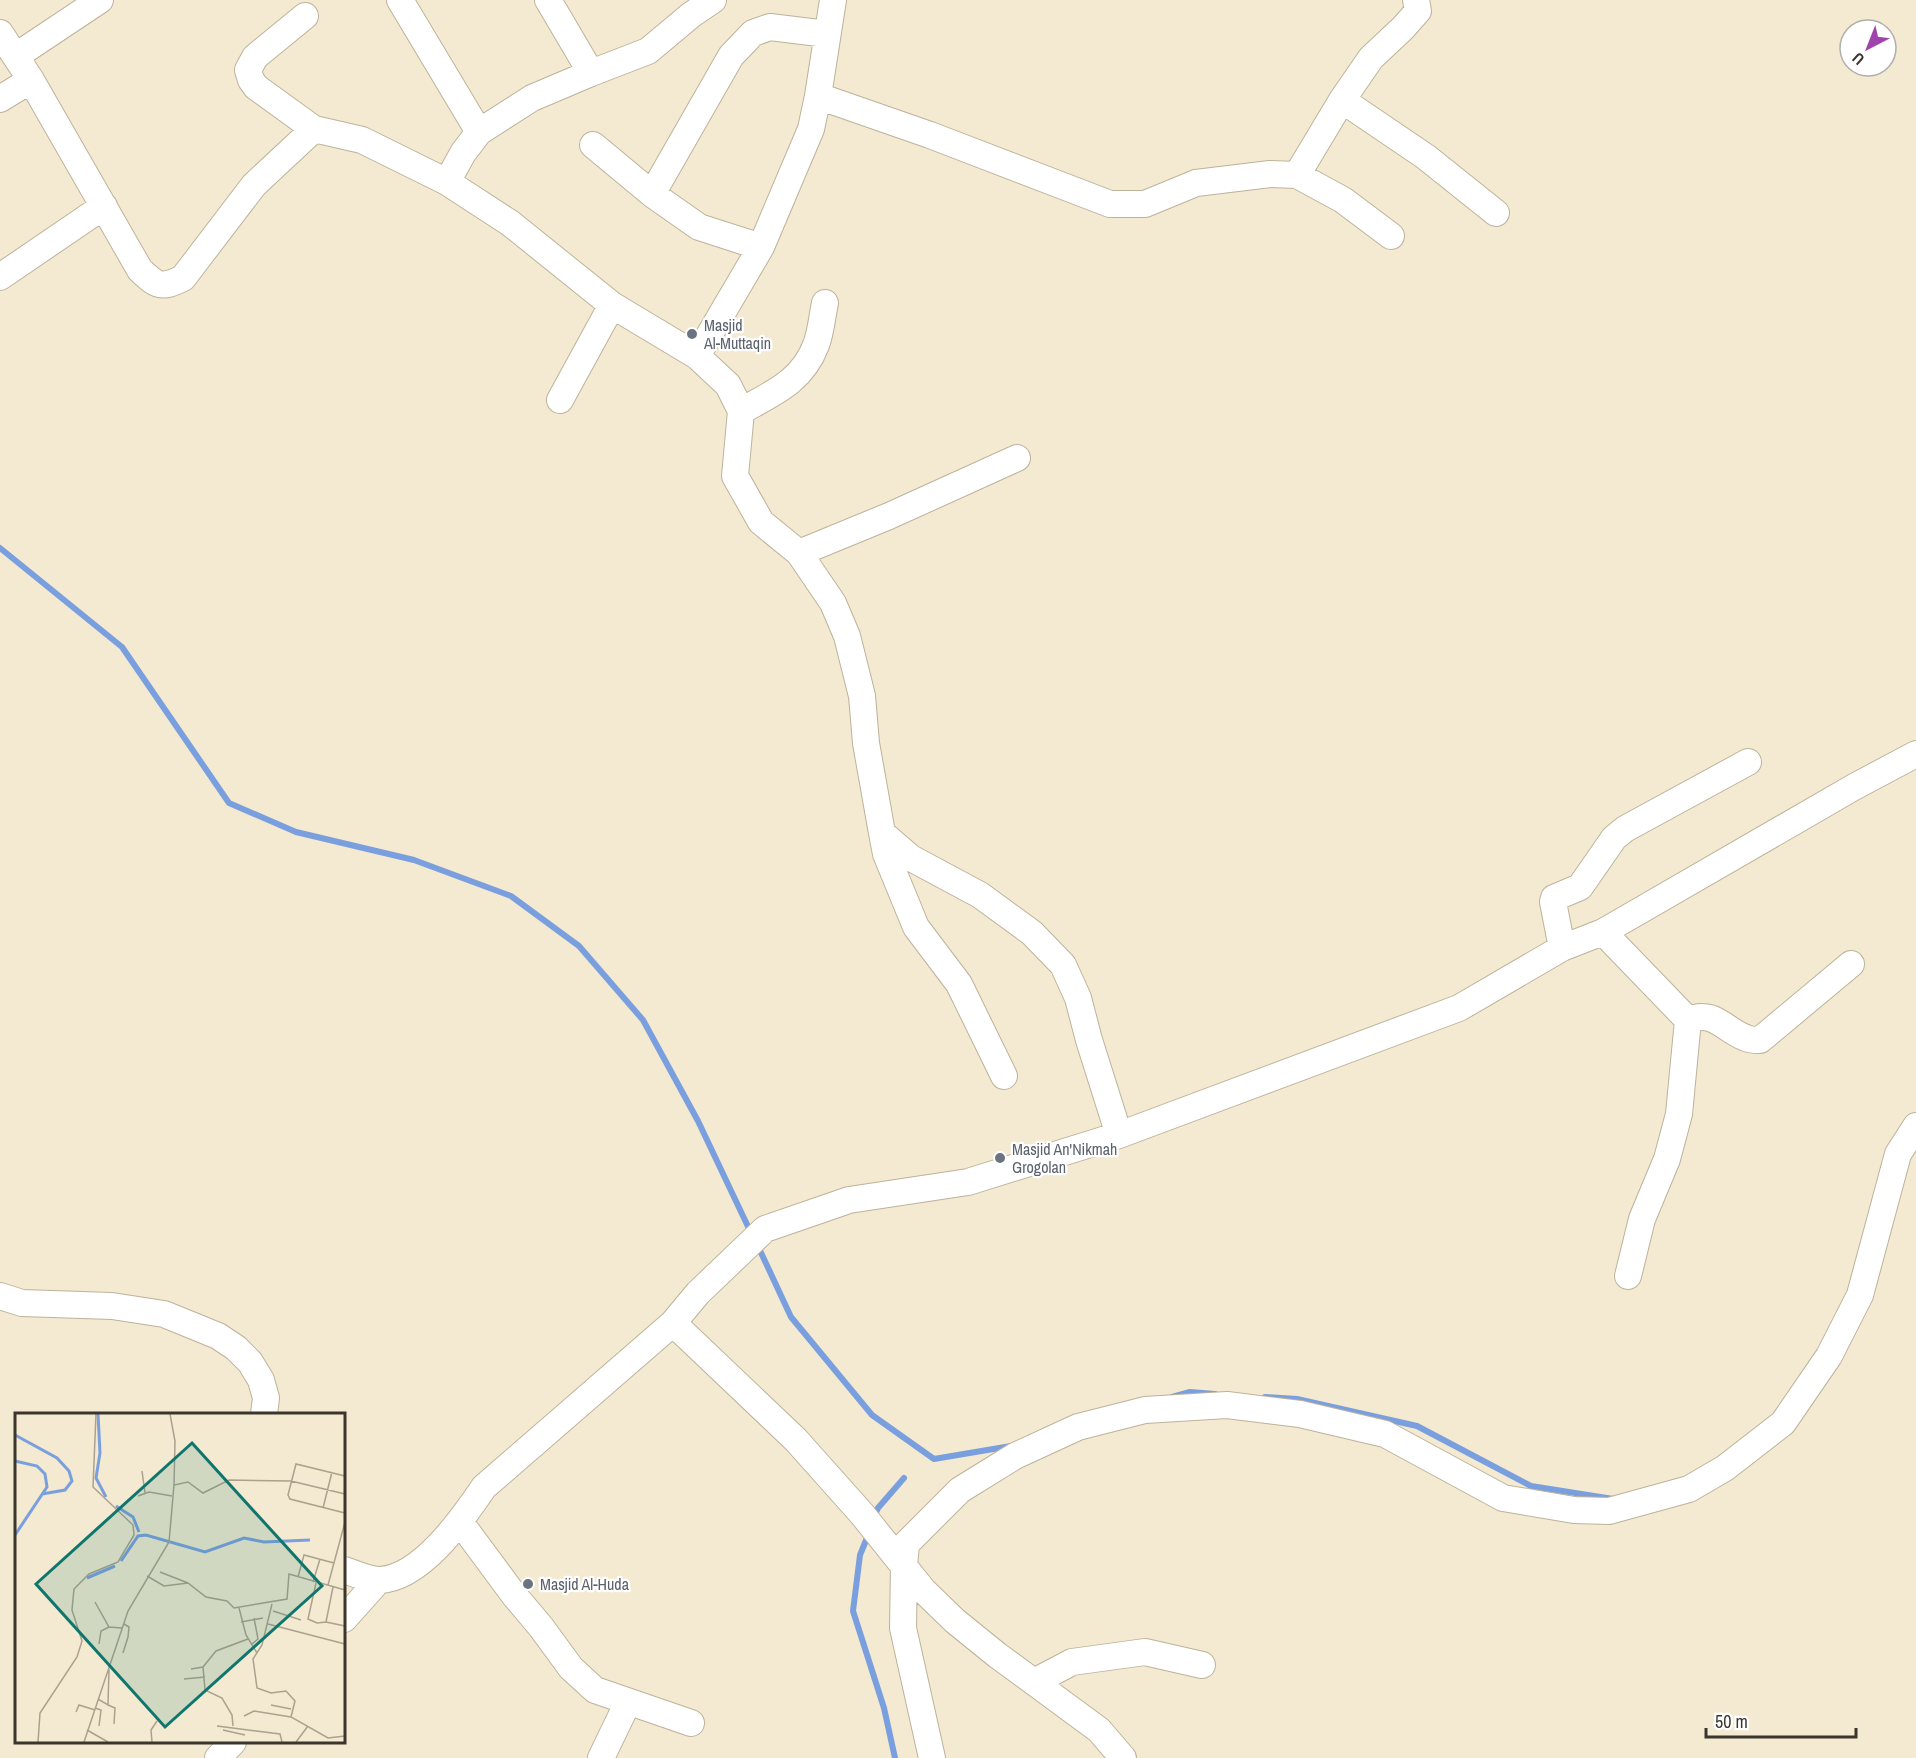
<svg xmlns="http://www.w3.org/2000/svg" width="1916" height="1758" font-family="'Archivo Narrow',sans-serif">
  <rect width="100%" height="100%" fill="#f4e9d1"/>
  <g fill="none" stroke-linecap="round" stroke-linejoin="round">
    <path stroke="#7a9fdf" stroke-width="6" d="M0 548 122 647 229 803 296 832 414 860 511 896 579 946 643 1020 698 1121 752 1235
      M757 1244 791 1317 872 1415 934 1459 1011 1446
      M1172 1397 1190 1392 1215 1394
      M1265 1397 1297 1399 1417 1426 1531 1486 1613 1499
      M874 1517 878 1508 904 1478
      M869 1533 860 1555 853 1611 884 1708 895 1758"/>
    <defs>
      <path id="minor" d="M400 0 479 132
        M548 0 591 73
        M305 16 255 57 248 70 251 80 256 87 314 129
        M0 33 31 80 140 270C157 286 161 289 183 278L254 185 314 129 362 140 447 182 510 223 612 305 697 356 728 385 741 411 735 476 761 522 799 553 833 603 847 636 862 696 866 743 882 833 911 858 980 895 1032 933 1063 965 1078 998 1089 1040 1119 1135
        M16 56 100 0
        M818 96 930 135 1110 204H1145L1196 183 1270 174 1297 175 1343 200 1391 236
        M0 99 31 80
        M1342 100 1426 157 1496 213
        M593 145 652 194 699 227 761 247
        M1297 175 1342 100 1371 58 1403 28 1418 11 1416 0
        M447 182 463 153 479 132 532 98 591 73 648 51 691 15 713 0
        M652 194 731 56 753 33 770 27 827 34
        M0 277 104 206
        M697 356 761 247 811 129 818 96 833 0
        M560 400 612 305
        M741 411C773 393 802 382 816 345 821 332 822 317 825 303
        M799 553 889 516 1017 458
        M882 833 886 854 916 927 959 984 1004 1076
        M1603 932 1688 1020 1679 1114 1667 1159 1642 1219 1628 1276
        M1562 948 1553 902 1554 898 1580 887 1614 838 1625 829 1748 762
        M1688 1020C1714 1009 1724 1030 1746 1038 1750 1040 1756 1040 1760 1040L1851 964
        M0 1296 22 1303 112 1306 164 1314 218 1336 236 1348 250 1362 261 1380 266 1398 264 1414
        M673 1323 796 1440 862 1514 923 1590 955 1621 997 1655 1099 1730 1123 1758
        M460 1522 514 1595 541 1627 571 1668 595 1690 691 1723
        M344 1570C354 1573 368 1580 379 1580 421 1579 463 1518 484 1487L673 1323 698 1293 765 1229 849 1200 968 1182 1119 1135 1459 1008 1562 948 1603 932 1854 787 1916 754
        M344 1619 379 1580
        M1034 1682 1072 1662 1145 1652 1202 1665
        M218 1758 233 1742
        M601 1758 628 1702
        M932 1758 903 1628 904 1566 906 1544 960 1490 1015 1456 1078 1427 1145 1410 1227 1405 1300 1414 1385 1434 1503 1498 1574 1510 1609 1511 1689 1489 1725 1468 1783 1423 1829 1356 1860 1295 1898 1154 1916 1126"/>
    </defs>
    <use href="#minor" stroke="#bdb29b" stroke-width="28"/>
    <use href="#minor" stroke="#fff" stroke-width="26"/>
  </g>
  <g fill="#6b7280" stroke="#fff" stroke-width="2">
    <circle cx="692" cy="334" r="6"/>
    <circle cx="1000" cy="1158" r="6"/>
    <circle cx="528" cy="1584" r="6"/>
  </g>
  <g text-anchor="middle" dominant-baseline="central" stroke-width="4.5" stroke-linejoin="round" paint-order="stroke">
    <g font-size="16" fill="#5b616d" stroke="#fff" text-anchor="start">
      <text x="704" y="325">Masjid<tspan x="704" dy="18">Al-Muttaqin</tspan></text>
      <text x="1012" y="1149">Masjid An'Nikmah<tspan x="1012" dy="18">Grogolan</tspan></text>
      <text x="540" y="1584">Masjid Al-Huda</text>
    </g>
  </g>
  <g transform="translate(15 1413)">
    <rect width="330" height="330" fill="#f4e9d1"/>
    <path fill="none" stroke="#7a9fdf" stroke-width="3" d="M83 1 85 40 81 65 91 84M0 22 42 45 54 58 57 68 50 77 27 81M0 48 22 53 30 61 32 74 0 122M101 93 118 104 124 119M106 148 123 123 131 122 190 139 229 125 249 129 295 127M72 165 100 153"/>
    <path fill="none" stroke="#aaa18f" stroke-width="1.5" d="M155 1 160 28 159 72M127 58 130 80M330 63 281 51 273 82 275 86 330 100M123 83 134 79 157 83M308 95 317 59M145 159 173 170M132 163 149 173 173 170 191 184 212 188 219 195 272 186 274 161 330 177M283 164 289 142 319 150M298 169 305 146M301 170 293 206 302 210 311 209 318 174M313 172 330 109M80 189 94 214 107 215M257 191 247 232 238 246 242 275 256 280 271 278 280 288 276 304 313 325 330 323M224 195 231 222 242 240M258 198 286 207M226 209 248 205M311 209 330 213M253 211 330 231M84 231 86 218 94 214M237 231 243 226 239 205M108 240 113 224 114 214 109 211M188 254 190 277 207 285 217 302 218 313M176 256 188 254 201 238 233 226M169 266 190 264M83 286 93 292 94 256M93 292 100 295 99 311M256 292 276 296M80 295 86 297 84 313M61 299 64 292 80 297M229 303 239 298 276 304M202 313 265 321 267 329M72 317 93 329M208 317 230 322M23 329 25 300 62 244 67 228 57 197 59 176 74 161 103 149 119 122 118 112 78 74 81 1M69 329 113 198 154 129 159 72 173 69 188 80 214 67 276 68 330 81M137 329 136 317 142 308M281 329 293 313"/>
    <path fill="#0f766e" fill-opacity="0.15" stroke="#0f766e" stroke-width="3" d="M177 30 307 173 150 314 21 171Z"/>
    <rect width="330" height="330" fill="none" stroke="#3a362d" stroke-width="3"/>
  </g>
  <g transform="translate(1868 48) rotate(222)"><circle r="28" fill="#ffffff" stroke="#b0afab" stroke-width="1.5"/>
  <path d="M0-4.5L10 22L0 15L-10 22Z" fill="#a143ac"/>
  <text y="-9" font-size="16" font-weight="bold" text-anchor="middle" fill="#3a362d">U</text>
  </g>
  <path d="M1706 1728v9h150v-9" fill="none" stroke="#3a362d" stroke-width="3"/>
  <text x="1715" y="1728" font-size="18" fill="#3a362d" stroke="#ffffff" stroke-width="4.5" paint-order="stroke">50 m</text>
</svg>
